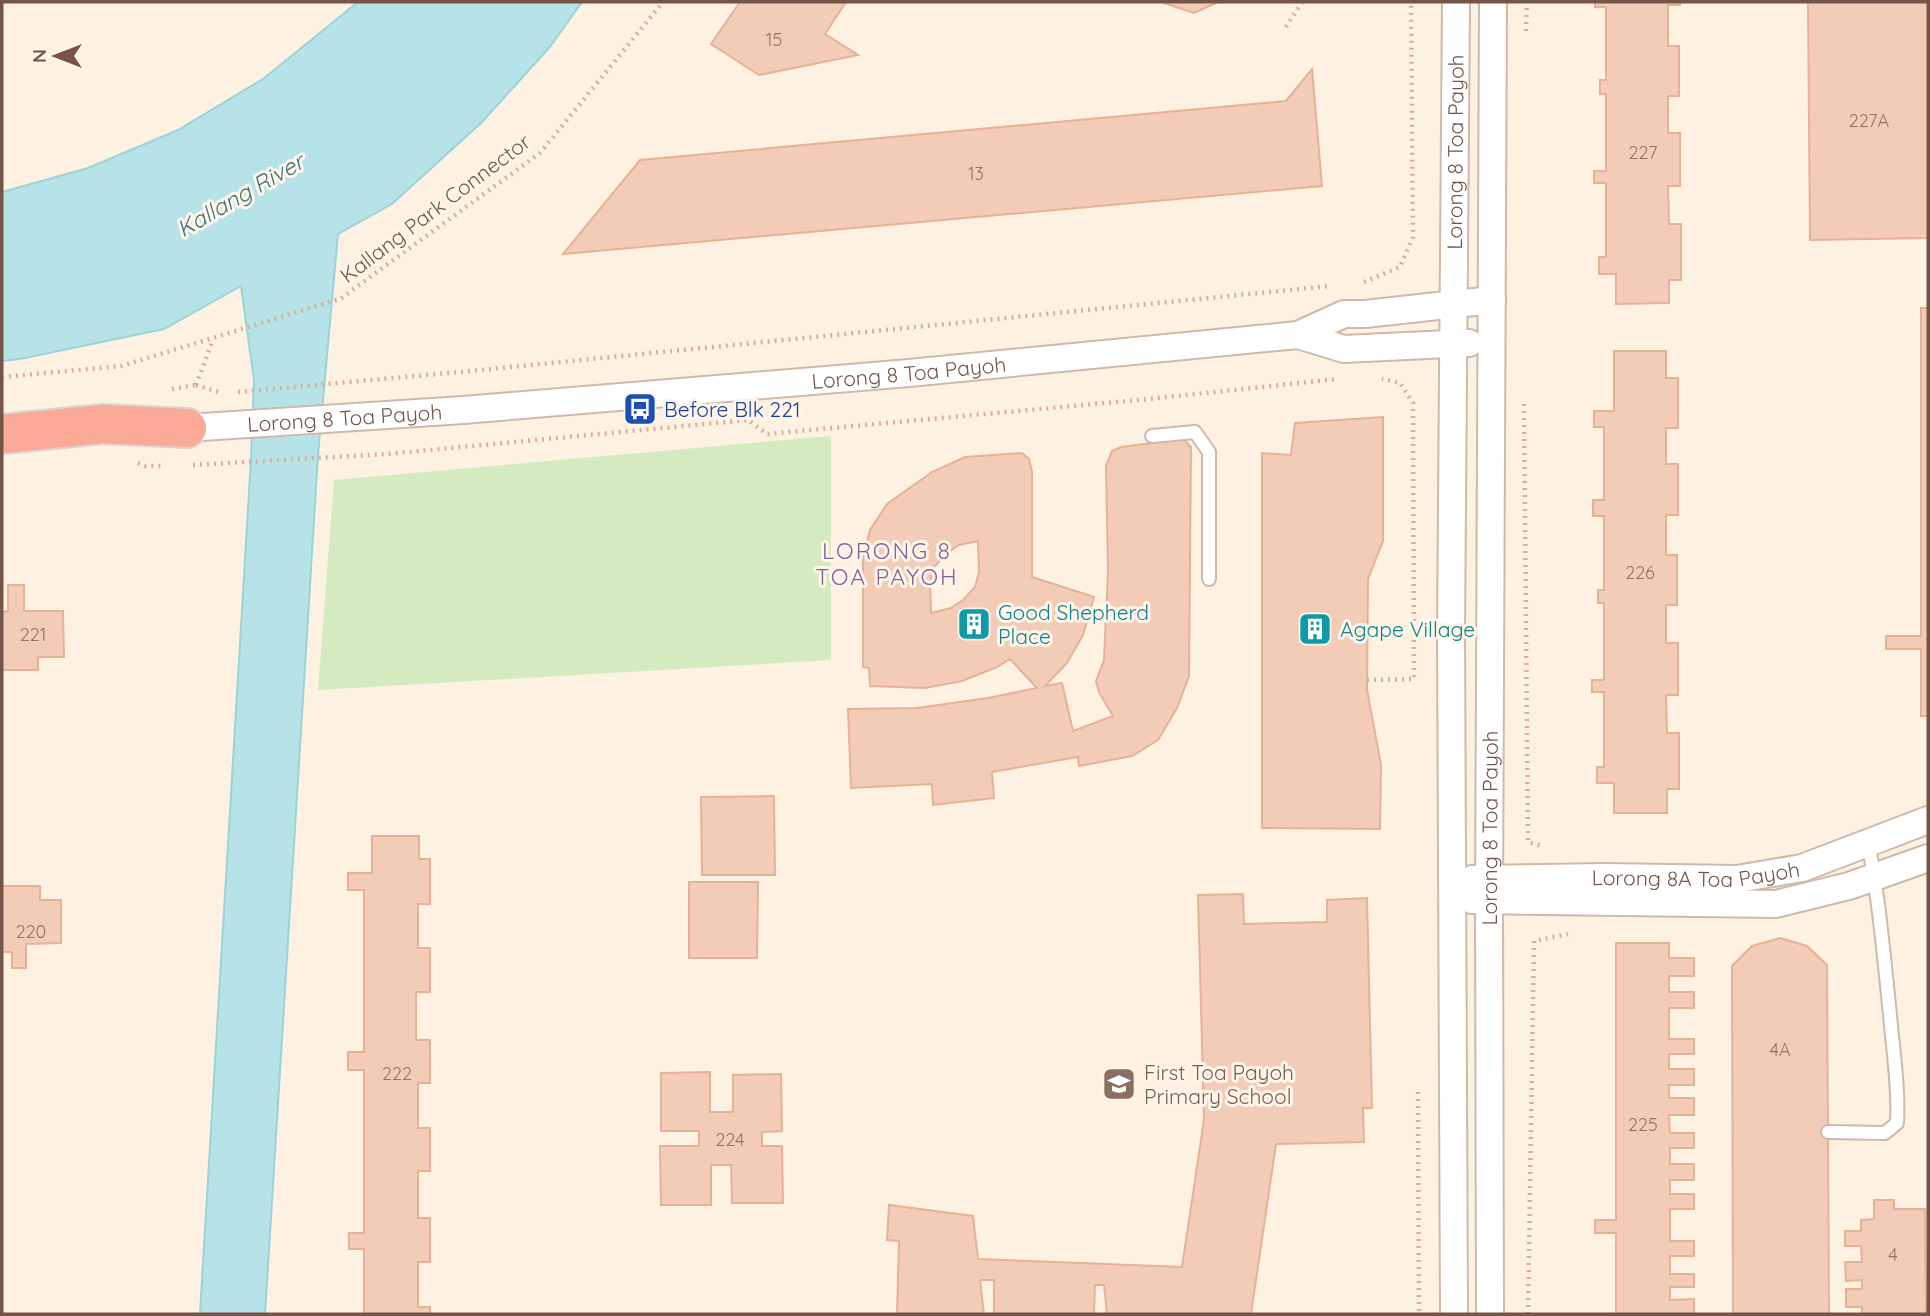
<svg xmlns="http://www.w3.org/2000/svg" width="1930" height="1316" font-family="Quicksand,sans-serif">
  <rect width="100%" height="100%" fill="#fdf1e2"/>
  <path fill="#d4ebc0" d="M831 436V660L318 690 334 480Z"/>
  <path fill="#b6e3e7" stroke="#9bd3d9" stroke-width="2" d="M358 2H582L549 48 482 122 392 204 338 234 318 455 265 1314H200L251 459 254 380 241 286 164 329 20 359 2 361V192L88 168 178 130 263 79Z"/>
  <path fill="#f3ccb8" stroke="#e7b198" stroke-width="2" fill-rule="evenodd" d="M740 2H846L825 34 858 55 759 75 711 44Z
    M1161 2H1218L1194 13Z
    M1595 2H1680V5H1668V46H1679V96H1668V133H1680V186H1668L1669 224H1681V280H1669V303L1616 304V274H1599V257H1606V183H1594V171H1606V94H1600V80H1606V7H1595Z
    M1808 2H1928V238L1810 240Z
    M1312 69 1322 186 563 254 640 160 1286 101Z
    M1921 308H1928V716H1921V649H1886V636H1921Z
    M1614 351H1666V378H1678V428H1666V464H1678V515H1666V555H1677V605H1666V643H1678V695H1666L1667 733H1679V789H1667V813H1614V783H1597V767H1604V692H1592V680H1604V603H1598V590H1604V516H1593V500H1604V427H1594V411H1614Z
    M1383 417V541L1368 579 1367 690 1381 765 1380 829 1262 828V453L1291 455 1295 423Z
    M1183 439 1191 447 1189 676 1177 708 1158 740 1132 756 1079 766 1078 757 992 772 994 798 933 805 932 784 851 788 848 709 917 708 988 698 1037 688 1010 659 997 667 962 681 925 688 870 686 869 668 863 667V558L870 530 887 504 932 472 965 457 1022 453 1029 459 1032 472V577L1094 597 1083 635 1067 663 1045 686 1062 683 1073 731 1113 716 1099 692 1096 681 1104 660 1108 571 1106 466 1112 451 1121 447ZM978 541 979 572 975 587 963 600 951 608 931 613 930 582 934 567 946 554 959 545Z
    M8 585H24V611H63L64 657H38V670H2V612L8 611Z
    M774 796 775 875H702L701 797Z
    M372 836H419V859H430V904H418V948H430V992H416V1040H430V1083H418V1128H430V1171H418V1218H430V1262H418V1307H430V1314H364V1249H349V1233H364V1070H348V1052H364V890H348V873H372Z
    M689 882H758L757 958H689Z
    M2 886H40V900H61V943L26 944V968H12V952H2Z
    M1243 894 1244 924 1327 922V900L1367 898 1372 1108H1363L1364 1142 1276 1144 1251 1314H1107L1104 1285H1095L1094 1314H994V1280H980L984 1314H897L899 1241 887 1240 889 1205 973 1216 978 1259 1182 1267 1204 1120 1198 895Z
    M1780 938 1807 946 1827 965 1829 1314H1733L1732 966 1752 946Z
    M1616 943H1669V958H1694V976H1669V992H1694V1008H1669V1039H1694V1054H1669V1069H1694V1085H1669V1098H1694V1115H1669L1670 1133H1694V1148H1670V1164H1694V1180H1670V1194H1694V1209H1670V1241H1694V1256H1670V1274H1694V1287H1670V1300L1694 1299V1314H1616V1233H1595V1220H1616Z
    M710 1072V1112H733V1075L781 1074 782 1131 762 1132V1146H782L783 1203H732L731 1165H711V1205H661L660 1146H699V1131H661V1073Z
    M1874 1200H1894V1209H1925L1926 1314H1862V1307H1846V1289H1862V1280L1846 1281 1845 1262H1862L1861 1246H1845V1231H1861V1220L1874 1219Z"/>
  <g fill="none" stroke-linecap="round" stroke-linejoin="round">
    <defs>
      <path id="lane" d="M1152 436 1195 432 1209 452V579
        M1828 1132 1885 1133 1897 1123C1899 1087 1893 1051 1890 1015 1884 957 1879 899 1868 842"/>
      <g id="street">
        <path d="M1298 335 1344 349 1469 343"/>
        <path id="s1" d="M187 428 463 410 909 373 1298 335 1344 314H1365L1492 300"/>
        <path id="s2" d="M1472 879 1605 877 1737 879 1802 868 1928 820"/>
        <path d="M1472 900 1776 904 1849 886 1928 858"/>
        <path id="s3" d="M1454 1314 1451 631 1456 2"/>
        <path id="s4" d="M1490 1314 1489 901 1493 2"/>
      </g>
      <path id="highway" d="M2 434 103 424 187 428"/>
    </defs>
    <use href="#lane" stroke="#d0b9ab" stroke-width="16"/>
    <use href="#street" stroke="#d0b9ab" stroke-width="30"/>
    <use href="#highway" stroke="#dbd3cf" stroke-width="42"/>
    <path stroke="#d8af9c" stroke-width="4.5" stroke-dasharray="2 5" stroke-linecap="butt" d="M1286 27 1302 2
      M1526 31 1527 2
      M1364 282 1400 267 1413 237 1411 2
      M2 377 121 366 340 299 540 153 663 2
      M196 385 222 393
      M196 385 213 340
      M172 389 196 385
      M238 392 460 372 1330 286
      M1524 404 1528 842 1542 846
      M138 463 145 466H163
      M193 465 387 454 748 420 767 434 1149 399 1337 379
      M1367 680 1414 679 1413 403 1400 383 1382 379
      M1418 1092 1419 1314
      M1528 1314 1534 941 1568 934"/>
    <use href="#lane" stroke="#fff" stroke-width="12"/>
    <use href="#street" stroke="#fff" stroke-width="26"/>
    <use href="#highway" stroke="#faaa96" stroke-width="38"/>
  </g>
  <defs>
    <symbol id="bus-square" viewBox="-11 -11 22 22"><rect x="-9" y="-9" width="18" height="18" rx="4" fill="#1a4fb4" stroke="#fff5e9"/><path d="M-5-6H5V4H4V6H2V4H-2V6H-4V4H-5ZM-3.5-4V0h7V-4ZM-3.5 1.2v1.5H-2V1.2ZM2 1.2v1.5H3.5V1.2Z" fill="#fff"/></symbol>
    <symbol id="building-square" viewBox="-11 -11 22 22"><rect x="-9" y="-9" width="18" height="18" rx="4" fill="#0f9aa8" stroke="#fff5e9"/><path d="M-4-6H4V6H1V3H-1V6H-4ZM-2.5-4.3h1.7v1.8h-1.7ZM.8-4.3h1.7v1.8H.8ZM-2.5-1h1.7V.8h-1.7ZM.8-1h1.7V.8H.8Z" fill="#fff"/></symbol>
    <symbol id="school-square" viewBox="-11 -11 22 22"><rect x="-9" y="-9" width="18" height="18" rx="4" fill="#8d6e63" stroke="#fff5e9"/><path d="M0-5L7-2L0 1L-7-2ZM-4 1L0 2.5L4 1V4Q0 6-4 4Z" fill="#fff"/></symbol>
  </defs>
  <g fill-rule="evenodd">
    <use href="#bus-square" x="621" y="390" width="38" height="38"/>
    <use href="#building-square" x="955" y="605" width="38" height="38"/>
    <use href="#building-square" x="1296" y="610" width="38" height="38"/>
    <use href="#school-square" x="1100" y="1065" width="38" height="38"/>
  </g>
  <g text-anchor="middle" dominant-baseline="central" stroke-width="6" stroke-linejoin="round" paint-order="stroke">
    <g font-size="18" fill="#947363">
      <text x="774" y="39">15</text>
      <text x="1869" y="120">227A</text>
      <text x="1643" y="152">227</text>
      <text x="976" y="173">13</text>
      <text x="1640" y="572">226</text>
      <text x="33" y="634">221</text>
      <text x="31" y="931">220</text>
      <text x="1780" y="1049">4A</text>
      <text x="397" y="1073">222</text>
      <text x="1643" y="1124">225</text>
      <text x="730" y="1139">224</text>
      <text x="1893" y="1254">4</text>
    </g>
    <g font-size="21" fill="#755547" stroke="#fff5e9">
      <text stroke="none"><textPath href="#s3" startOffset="1162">Lorong 8 Toa Payoh</textPath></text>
      <text transform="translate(435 208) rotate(-37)">Kallang Park Connector</text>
      <text stroke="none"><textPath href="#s1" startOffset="724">Lorong 8 Toa Payoh</textPath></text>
      <text stroke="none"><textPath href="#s1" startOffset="158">Lorong 8 Toa Payoh</textPath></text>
      <text stroke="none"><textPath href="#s4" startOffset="486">Lorong 8 Toa Payoh</textPath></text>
      <text stroke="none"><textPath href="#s2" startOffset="224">Lorong 8A Toa Payoh</textPath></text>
    </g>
    <g font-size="21" fill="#164399" stroke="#fff5e9" text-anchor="start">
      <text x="664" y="409">Before Blk 221</text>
    </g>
    <g font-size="21" fill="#0d838f" stroke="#fff5e9" text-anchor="start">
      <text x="998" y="612">Good Shepherd<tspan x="998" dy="24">Place</tspan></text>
      <text x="1340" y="629">Agape Village</text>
    </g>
    <g font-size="21" fill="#785e54" stroke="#fff5e9" text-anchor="start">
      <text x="1144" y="1072">First Toa Payoh<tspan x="1144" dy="24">Primary School</tspan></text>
    </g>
    <g font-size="23" font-style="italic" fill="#3b757c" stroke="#fff5e9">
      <text transform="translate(240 195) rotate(-30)">Kallang River</text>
    </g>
    <g font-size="23" letter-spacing="2" fill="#836299" stroke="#fff5e9">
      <text x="887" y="550">LORONG 8<tspan x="887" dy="26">TOA PAYOH</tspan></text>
    </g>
  </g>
  <rect width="1930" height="1316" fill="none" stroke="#755547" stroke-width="7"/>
  <g transform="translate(56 56) rotate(270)" stroke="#fff5e9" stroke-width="5" paint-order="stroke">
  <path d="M0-5L12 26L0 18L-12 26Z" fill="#755547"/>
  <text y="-10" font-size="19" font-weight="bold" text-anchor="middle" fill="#755547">N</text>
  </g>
</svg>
